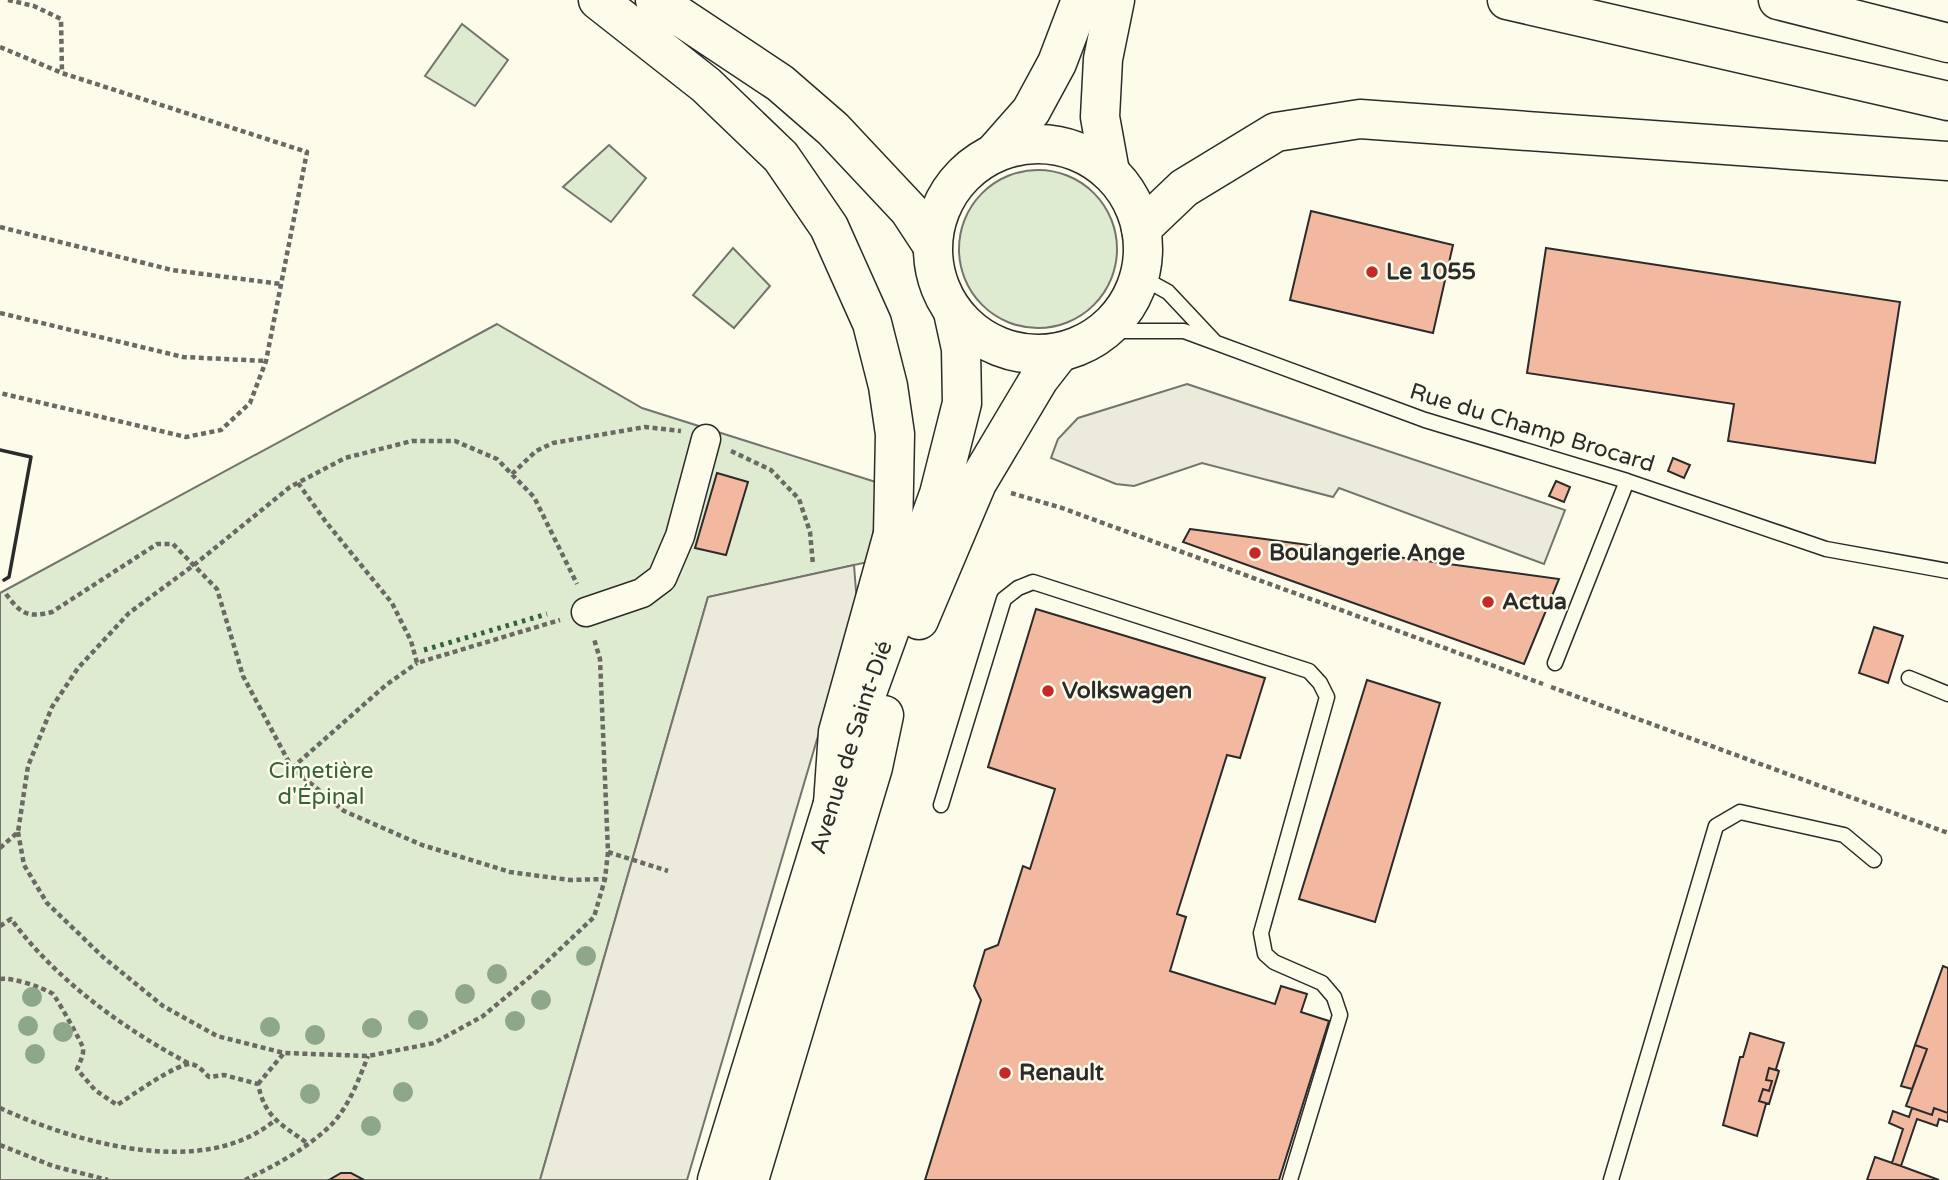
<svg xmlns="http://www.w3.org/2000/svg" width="1948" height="1180" font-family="'Varela Round',sans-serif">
  <rect width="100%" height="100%" fill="#fdfbea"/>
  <path fill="#deebd1" stroke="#74746e" stroke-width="2" d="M462 24 508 60 475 106 425 76Z
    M609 145 646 178 611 222 563 187Z
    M959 249a79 79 0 1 1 158 0a79 79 0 1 1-158 0Z
    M733 248 770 286 734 328 693 295Z
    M497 324 642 408 882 484 868 562 708 597 540 1180H0V593Z"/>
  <path fill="#eceadb" stroke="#74746e" stroke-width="2" d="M1187 384 1565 510 1544 564 1339 488 1333 497 1202 463 1134 486 1116 484 1051 458 1058 439 1078 418Z
    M854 565 857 604 687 1180H540L708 597Z"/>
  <path fill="#f2b8a0" stroke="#2b2b2b" stroke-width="2" d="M1311 211 1453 245 1433 333 1290 300Z
    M1546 248 1900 302 1875 463 1728 441 1734 404 1527 373Z
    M1673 458 1690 465 1684 478 1668 471Z
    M717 473 748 482 726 555 695 548Z
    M1556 481 1570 487 1564 502 1549 496Z
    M1190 529 1559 579 1524 664 1183 542Z
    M1036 609 1265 678 1240 758 1227 755 1177 914 1186 917 1170 971 1275 1004 1281 986 1307 994 1301 1012 1329 1021 1279 1180H925L981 1000 974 986 985 950 998 945 1023 866 1030 869 1055 789 988 767Z
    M1874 627 1903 636 1888 683 1859 673Z
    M1367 680 1440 703 1375 922 1299 899Z
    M1943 966 1948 968V1113L1934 1108 1932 1115 1906 1106 1927 1049 1915 1045Z
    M1750 1033 1784 1043 1776 1069 1779 1071 1769 1068 1766 1080 1772 1081 1769 1091 1763 1089 1759 1101 1769 1104H1766L1757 1136 1723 1125 1740 1057H1743Z
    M1915 1045 1927 1049 1912 1089 1901 1086Z
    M1769 1068 1779 1071 1769 1104 1759 1101 1763 1089 1769 1091 1772 1081 1766 1080Z
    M1912 1108 1932 1115 1934 1108 1948 1113V1122L1939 1119 1937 1126 1917 1119 1901 1166 1892 1163 1903 1129 1889 1123 1893 1111 1909 1117Z
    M1875 1157 1901 1166 1939 1180H1867Z
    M341 1173H351L364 1180H329Z"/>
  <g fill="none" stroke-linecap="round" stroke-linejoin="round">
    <defs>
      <path id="service" d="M1139 276 1168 292 1214 341
        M1104 331H1184L1425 420 1627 481 1826 549 1948 571
        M1555 663 1627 481
        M1909 678 1948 694
        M941 805 1004 599 1018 588 1033 582 1309 671 1320 683 1327 697 1261 933 1265 954 1274 962 1322 983 1334 997 1340 1015 1290 1180
        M1611 1180 1716 826 1740 812 1844 835 1874 860"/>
      <path id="minor" d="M586 612 642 593 662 578 680 536 706 439"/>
      <g id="primary">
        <circle cx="1038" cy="249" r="105"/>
        <path d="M994 153 1031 111 1057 63 1081 0"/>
        <path d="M1110 172 1100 117 1103 59 1115 0"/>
        <path d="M919 620 977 483 1039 379 1060 352"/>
        <path id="s1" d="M717 1180 868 690 939 494 962 403 961 349 953 312"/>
        <path d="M749 1180 873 767 884 715"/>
      </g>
      <path id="trunk" d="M598 0 706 85 781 157 829 227 872 323 888 386 895 434 893 534 838 732 833 804
        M655 0 780 83 833 129 909 210 932 245
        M1507 0 1948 101
        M1778 0 1948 43
        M1141 229 1184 188 1276 132 1360 119 1948 161"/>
    </defs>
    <use href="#service" stroke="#2b2b2b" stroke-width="17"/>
    <use href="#minor" stroke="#2b2b2b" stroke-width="31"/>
    <use href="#primary" stroke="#2b2b2b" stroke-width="41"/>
    <use href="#trunk" stroke="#2b2b2b" stroke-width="41"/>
    <path stroke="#6a6964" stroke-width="4.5" stroke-dasharray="5 3.5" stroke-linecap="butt" d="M8 0 34 6 61 19 62 73
      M0 47 62 73 307 152 266 361 250 403 221 430 186 437 0 393
      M0 227 172 270 281 284
      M0 313 183 357 266 361
      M731 451 771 470 799 499 810 532 813 565
      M512 474 536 451 553 443 645 427 681 431
      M298 483 326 522 392 603 411 641 417 663 560 620
      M1011 493 1062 508 1543 684
      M6 594C21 614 27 618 52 612L157 544H173L217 589 243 676 292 768 344 811 422 845 510 872 570 880 605 879
      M1551 687 1948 833
      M292 768 386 685 417 663
      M18 832 24 865 47 903 103 957 163 1006 217 1036 284 1053 368 1056 434 1043 483 1016 537 971 594 917 605 879 608 852 600 659 594 639
      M0 848 18 832 28 766 52 707 78 668 129 613 194 565 290 487 345 458 412 441H455L497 459 534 497 577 584
      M608 852 668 871
      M0 926 11 919C55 979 122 1028 188 1063
      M0 979C11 977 42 987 53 994 56 997 82 1043 83 1048 84 1055 80 1062 77 1069L95 1090 117 1105C131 1096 177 1063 191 1064 198 1065 204 1072 209 1077L224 1075 258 1084C265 1118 281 1124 307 1143
      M258 1084 284 1053
      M0 1108C76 1143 205 1180 275 1120
      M0 1145 53 1166 108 1180
      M245 1180C276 1165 308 1148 332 1124 349 1106 359 1079 368 1056"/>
    <use href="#service" stroke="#fdfbea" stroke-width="14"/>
    <use href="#minor" stroke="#fdfbea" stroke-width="28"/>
    <use href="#primary" stroke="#fdfbea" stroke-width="38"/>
    <use href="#trunk" stroke="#fdfbea" stroke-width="38"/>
    <path stroke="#34623c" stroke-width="5" stroke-dasharray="3.5 5" stroke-linecap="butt" d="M424 650 547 614"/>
    <path stroke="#2b2b2b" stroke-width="3.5" d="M0 450 31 457 9 577 4 580"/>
  </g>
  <g fill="#8ea78a">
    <circle cx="586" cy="956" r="10"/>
    <circle cx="497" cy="974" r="10"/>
    <circle cx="465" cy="994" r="10"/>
    <circle cx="32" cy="997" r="10"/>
    <circle cx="541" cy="1000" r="10"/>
    <circle cx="418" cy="1020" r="10"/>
    <circle cx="515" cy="1021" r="10"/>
    <circle cx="28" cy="1026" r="10"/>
    <circle cx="270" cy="1027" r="10"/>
    <circle cx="372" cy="1028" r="10"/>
    <circle cx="63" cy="1032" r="10"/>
    <circle cx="315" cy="1035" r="10"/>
    <circle cx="35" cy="1054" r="10"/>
    <circle cx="403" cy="1092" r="10"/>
    <circle cx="310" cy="1094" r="10"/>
    <circle cx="371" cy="1126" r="10"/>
  </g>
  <g fill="#c62828" stroke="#fdfbea" stroke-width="2.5">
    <circle cx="1372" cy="272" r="7"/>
    <circle cx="1255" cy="553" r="7"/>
    <circle cx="1488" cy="602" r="7"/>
    <circle cx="1048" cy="691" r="7"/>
    <circle cx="1005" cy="1073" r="7"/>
  </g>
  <g text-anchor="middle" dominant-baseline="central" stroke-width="5" stroke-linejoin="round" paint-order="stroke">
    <g font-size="23" font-weight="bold" fill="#2b2b2b" stroke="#fdfbea" text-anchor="start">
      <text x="1386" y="272">Le 1055</text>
      <text x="1269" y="553">Boulangerie Ange</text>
      <text x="1502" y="602">Actua</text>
      <text x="1062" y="691">Volkswagen</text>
      <text x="1019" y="1073">Renault</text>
    </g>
    <g font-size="23" fill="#2b2b2b" stroke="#fdfbea">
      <text transform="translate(1532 428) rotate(17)">Rue du Champ Brocard</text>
      <text stroke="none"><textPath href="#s1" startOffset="453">Avenue de Saint-Dié</textPath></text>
    </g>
    <g font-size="23" fill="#34623c" stroke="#fdfbea">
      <text x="321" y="771">Cimetière<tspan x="321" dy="26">d'Épinal</tspan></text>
    </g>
  </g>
</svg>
